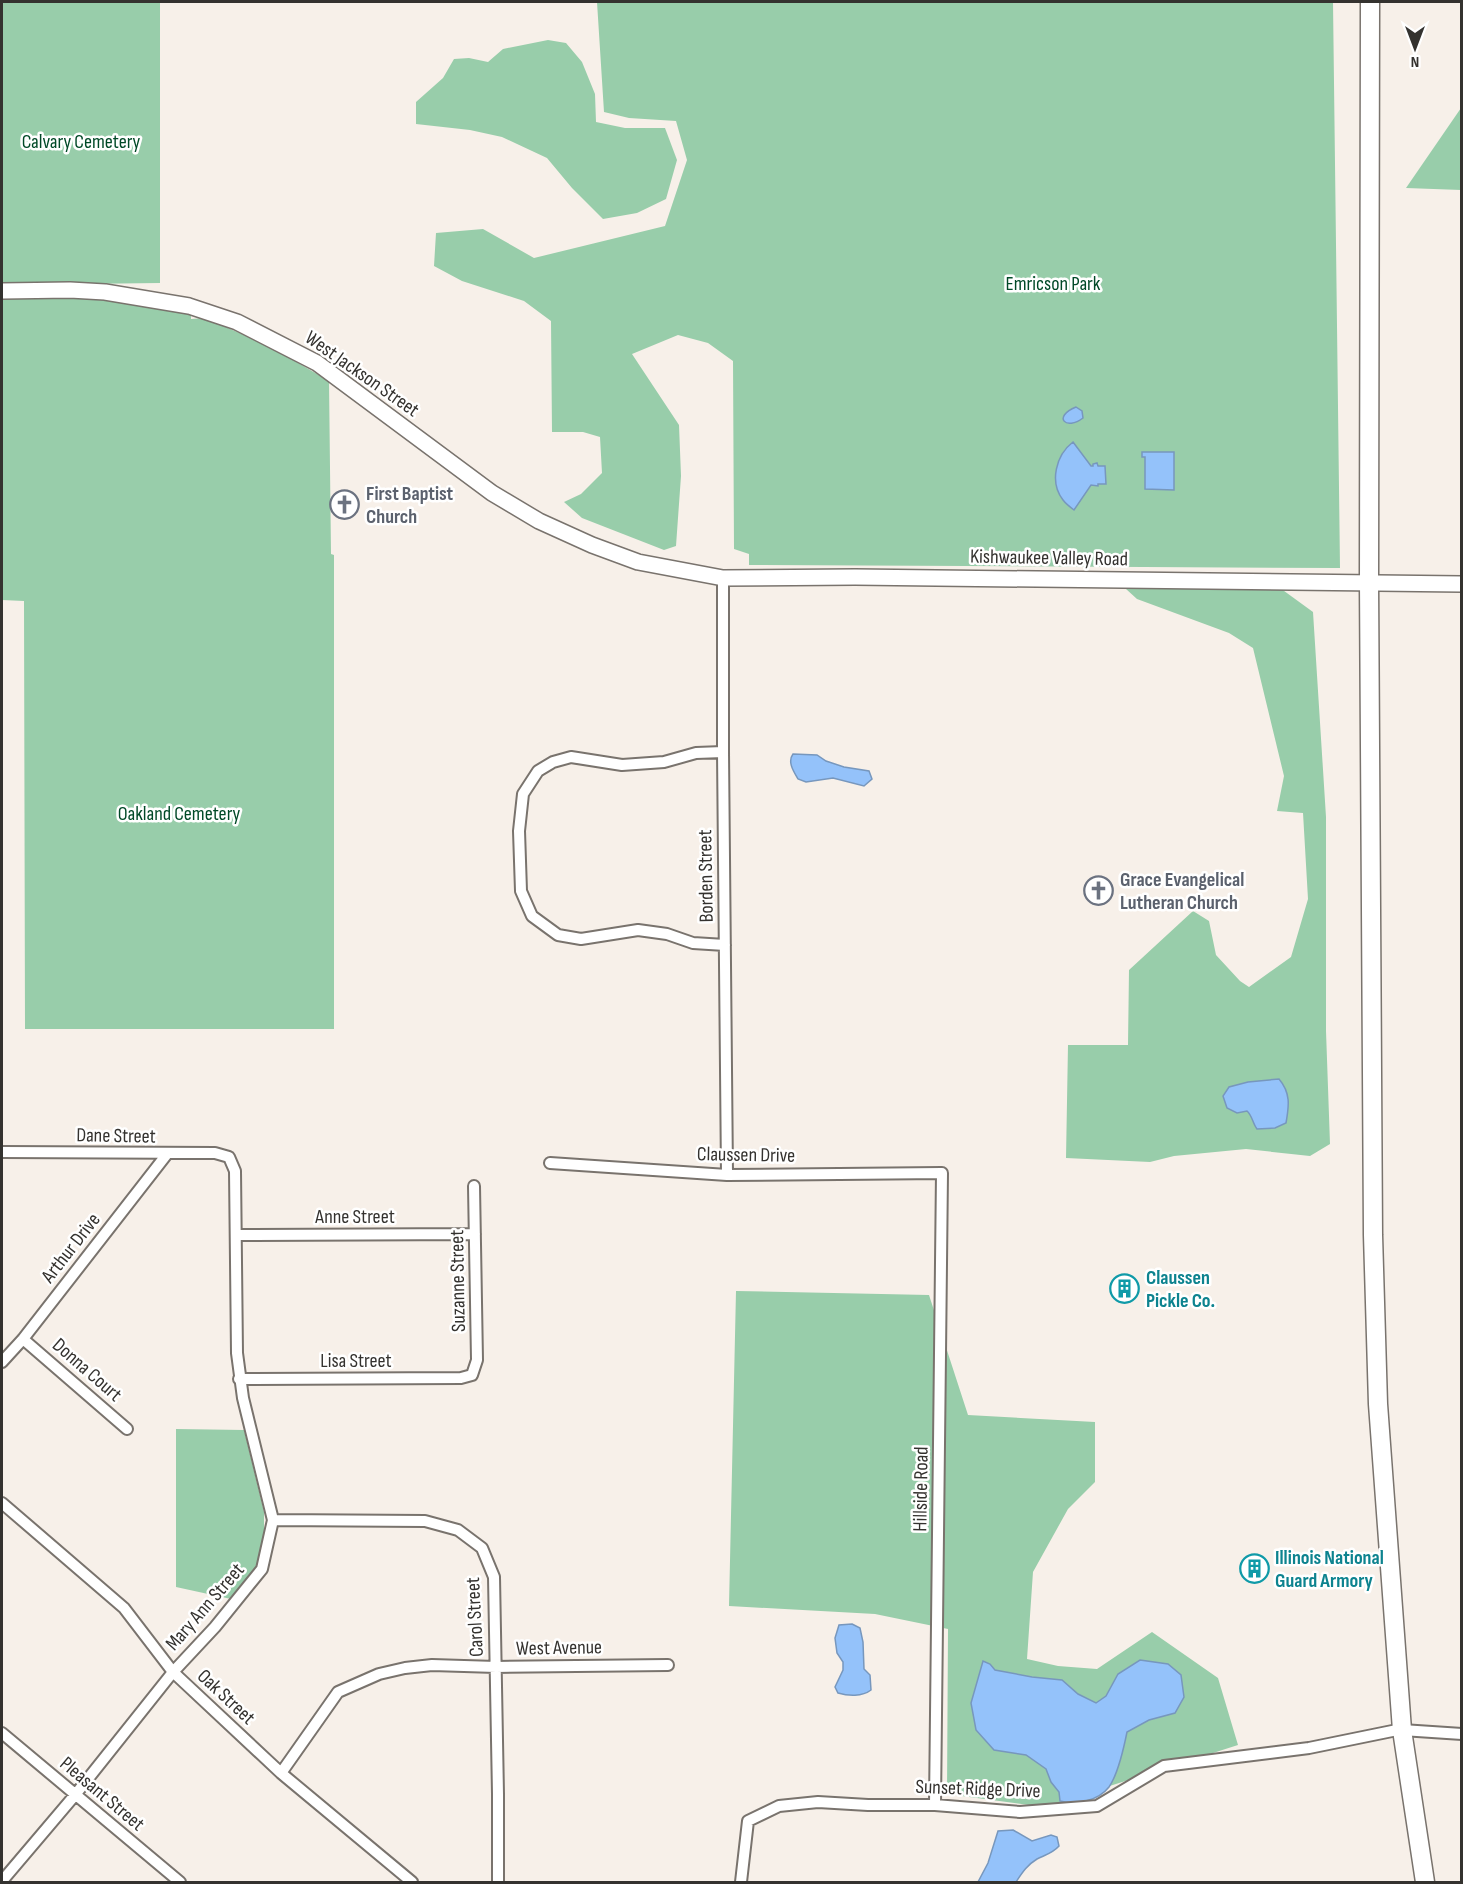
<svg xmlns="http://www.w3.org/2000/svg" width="1463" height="1884" font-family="'Sofia Sans Condensed',sans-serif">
  <rect width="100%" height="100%" fill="#f7f0e9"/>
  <path fill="#98cdaa" d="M2 2H160V283L2 285Z
    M597 2H1333L1340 568 749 565V554L734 549 733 361 708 343 678 335 632 354 679 425 681 476 676 546 664 550 582 518 564 502 581 494 602 473 600 437 583 432H552L551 321 524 301 462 281 434 266 436 233 483 229 534 258 665 226 687 160 676 121 629 118 604 112Z
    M548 40 566 43 582 62 595 94 596 122 625 128H665L677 160 666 199 637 213 603 219 572 188 547 158 502 137 470 130 416 124V102L443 78 454 59 469 58 488 62 503 49Z
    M1461 108V190L1406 188Z
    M70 294 121 301 191 314V319L205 318 269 346 329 381 331 554 334 555V1029H25L24 601 2 600V295Z
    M1280 588 1313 612 1326 817V1031L1330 1144 1310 1156 1246 1149 1174 1156 1150 1162 1066 1158 1068 1045H1128L1129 970 1193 911 1209 921 1216 955 1240 981 1249 987 1291 957 1308 899 1303 813 1277 811 1284 776 1253 648 1229 633 1137 599 1126 589Z
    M736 1291 929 1295 968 1415 1095 1422V1482L1068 1509 1033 1572 1027 1659 1058 1666 1097 1669 1152 1632 1218 1678 1238 1745 1044 1807 947 1794 948 1629 875 1614 729 1606Z
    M176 1429 244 1430 264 1512V1536L258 1565 231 1599 176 1587Z"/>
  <path fill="#94c2fa" stroke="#7797bd" stroke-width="1.5" d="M1076 407 1082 411 1083 418C1066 431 1052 417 1076 407Z
    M1073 442 1091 466H1093V464L1097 463 1098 466H1105L1106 484H1098V486L1091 485 1074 510C1070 507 1066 504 1063 500 1049 482 1056 455 1073 442Z
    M1142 452H1174V490L1145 489V457H1142Z
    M793 754 817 755 826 761 844 767 869 771 872 779 864 786 833 778 806 782 798 779C794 772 787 762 793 754Z
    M1279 1079C1291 1093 1289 1106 1286 1123L1275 1128 1257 1129C1253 1124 1252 1115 1247 1111L1237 1113 1227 1108 1223 1096 1229 1087 1248 1082Z
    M852 1624 860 1628 863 1642 864 1669 870 1675 871 1690C862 1697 848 1696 838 1693L835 1687 843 1670V1662L837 1653 835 1638 839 1625Z
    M1140 1660 1168 1664 1181 1675 1184 1697 1175 1713 1149 1720 1127 1732C1124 1747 1118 1774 1109 1787 1098 1801 1077 1805 1060 1801L1059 1792 1051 1782 1046 1769 1026 1755 994 1750 976 1730 971 1703 983 1661 990 1664 995 1670 1032 1677 1062 1680 1078 1694 1096 1703 1106 1696 1118 1674Z
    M1013 1830 1032 1841 1051 1835 1057 1837 1059 1846C1053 1853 1045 1855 1037 1859 1027 1865 1022 1873 1016 1882H978L988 1863 998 1831Z"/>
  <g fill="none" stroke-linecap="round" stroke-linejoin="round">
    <defs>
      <path id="street" d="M723 578V752L727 1175
        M723 752 696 753 664 762 622 765 571 757 553 762 538 771 523 794 519 831 521 891 532 916 558 935 581 939 638 930 667 934 693 943 725 945
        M2 1152 215 1153 229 1157 235 1171 237 1353 243 1398 273 1520 262 1569 215 1627 173 1672 75 1795 2 1881
        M550 1163 727 1175 942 1173 935 1805
        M236 1235 475 1234
        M23 1339 127 1429
        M2 1362 23 1339 167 1154
        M239 1379 461 1378 472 1375 477 1360 474 1186
        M2 1503 124 1608 173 1672 281 1773 412 1882
        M273 1520 425 1521 458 1530 482 1548 494 1577 498 1794V1882
        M1402 1730 1462 1734
        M2 1733 180 1882
        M281 1773 338 1692 379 1674 405 1668 432 1665 496 1667 668 1665
        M741 1882 748 1821 779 1806 818 1802 868 1805H935L1020 1812 1097 1806 1164 1766 1309 1748 1402 1729"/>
      <path id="secondary" d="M2 291 70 290 105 292 189 306 237 322 317 363 492 493 539 521 592 545 638 562 723 578 855 577 1462 584"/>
      <path id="primary" d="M1370 2 1369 582 1373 1235 1378 1404 1402 1730 1425 1882"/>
    </defs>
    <use href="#street" stroke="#79736d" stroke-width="14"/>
    <use href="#secondary" stroke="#79736d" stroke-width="18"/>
    <use href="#primary" stroke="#79736d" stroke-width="21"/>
    <use href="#street" stroke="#fff" stroke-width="10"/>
    <use href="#secondary" stroke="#fff" stroke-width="15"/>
    <use href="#primary" stroke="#fff" stroke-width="18"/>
  </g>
  <defs>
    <symbol id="church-ring" viewBox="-11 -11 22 22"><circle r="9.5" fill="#fff" stroke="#6b7280" stroke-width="1.5"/><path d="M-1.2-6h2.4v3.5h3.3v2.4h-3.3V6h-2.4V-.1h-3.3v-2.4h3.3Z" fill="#6b7280"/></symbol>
    <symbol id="building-ring" viewBox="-11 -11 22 22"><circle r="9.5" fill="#fff" stroke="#0f9aa8" stroke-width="1.5"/><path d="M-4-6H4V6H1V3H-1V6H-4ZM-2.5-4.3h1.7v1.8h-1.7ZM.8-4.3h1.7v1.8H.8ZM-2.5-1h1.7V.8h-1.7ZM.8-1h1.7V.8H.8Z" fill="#0f9aa8"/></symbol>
  </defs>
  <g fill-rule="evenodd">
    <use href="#church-ring" x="328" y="488" width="33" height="33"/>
    <use href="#church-ring" x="1082" y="874" width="33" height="33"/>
    <use href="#building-ring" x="1108" y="1272" width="33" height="33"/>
    <use href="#building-ring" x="1238" y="1552" width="33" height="33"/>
  </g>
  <g text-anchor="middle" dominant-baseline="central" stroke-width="5" stroke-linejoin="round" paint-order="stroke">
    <g font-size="20" fill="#004927" stroke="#fff">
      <text x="81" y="142">Calvary Cemetery</text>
      <text x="1053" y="284">Emricson Park</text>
      <text x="179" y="814">Oakland Cemetery</text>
    </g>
    <g font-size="20" fill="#34322f" stroke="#fff">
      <text transform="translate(362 374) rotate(35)">West Jackson Street</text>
      <text transform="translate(1049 558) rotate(1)">Kishwaukee Valley Road</text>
      <text transform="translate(706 876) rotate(-91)">Borden Street</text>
      <text transform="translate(116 1136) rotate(1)">Dane Street</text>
      <text transform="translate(746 1155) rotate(1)">Claussen Drive</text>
      <text x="355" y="1217">Anne Street</text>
      <text transform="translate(71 1248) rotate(-52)">Arthur Drive</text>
      <text transform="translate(458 1281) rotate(-91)">Suzanne Street</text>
      <text x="356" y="1361">Lisa Street</text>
      <text transform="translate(87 1370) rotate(41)">Donna Court</text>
      <text transform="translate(921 1489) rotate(-89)">Hillside Road</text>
      <text transform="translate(205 1607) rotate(-49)">Mary Ann Street</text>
      <text transform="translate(475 1617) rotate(-93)">Carol Street</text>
      <text transform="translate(559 1648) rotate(-1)">West Avenue</text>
      <text transform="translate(226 1697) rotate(43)">Oak Street</text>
      <text transform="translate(978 1789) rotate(2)">Sunset Ridge Drive</text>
      <text transform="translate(102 1794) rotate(40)">Pleasant Street</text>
    </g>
    <g font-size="20" font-weight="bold" fill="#5b616d" stroke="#fff" text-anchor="start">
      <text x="366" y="494">First Baptist<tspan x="366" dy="23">Church</tspan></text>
      <text x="1120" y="880">Grace Evangelical<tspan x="1120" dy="23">Lutheran Church</tspan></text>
    </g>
    <g font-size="20" font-weight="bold" fill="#0d838f" stroke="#fff" text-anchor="start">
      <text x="1146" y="1278">Claussen<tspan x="1146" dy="23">Pickle Co.</tspan></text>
      <text x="1275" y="1558">Illinois National<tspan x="1275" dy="23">Guard Armory</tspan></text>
    </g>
  </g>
  <rect width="1463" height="1884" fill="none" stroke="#34322f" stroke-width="6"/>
  <g transform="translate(1415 48) rotate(180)" stroke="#ffffff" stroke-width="4.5" paint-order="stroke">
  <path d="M0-4.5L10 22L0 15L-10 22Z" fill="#34322f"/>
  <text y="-9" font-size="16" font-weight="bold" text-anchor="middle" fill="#34322f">N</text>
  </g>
</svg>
